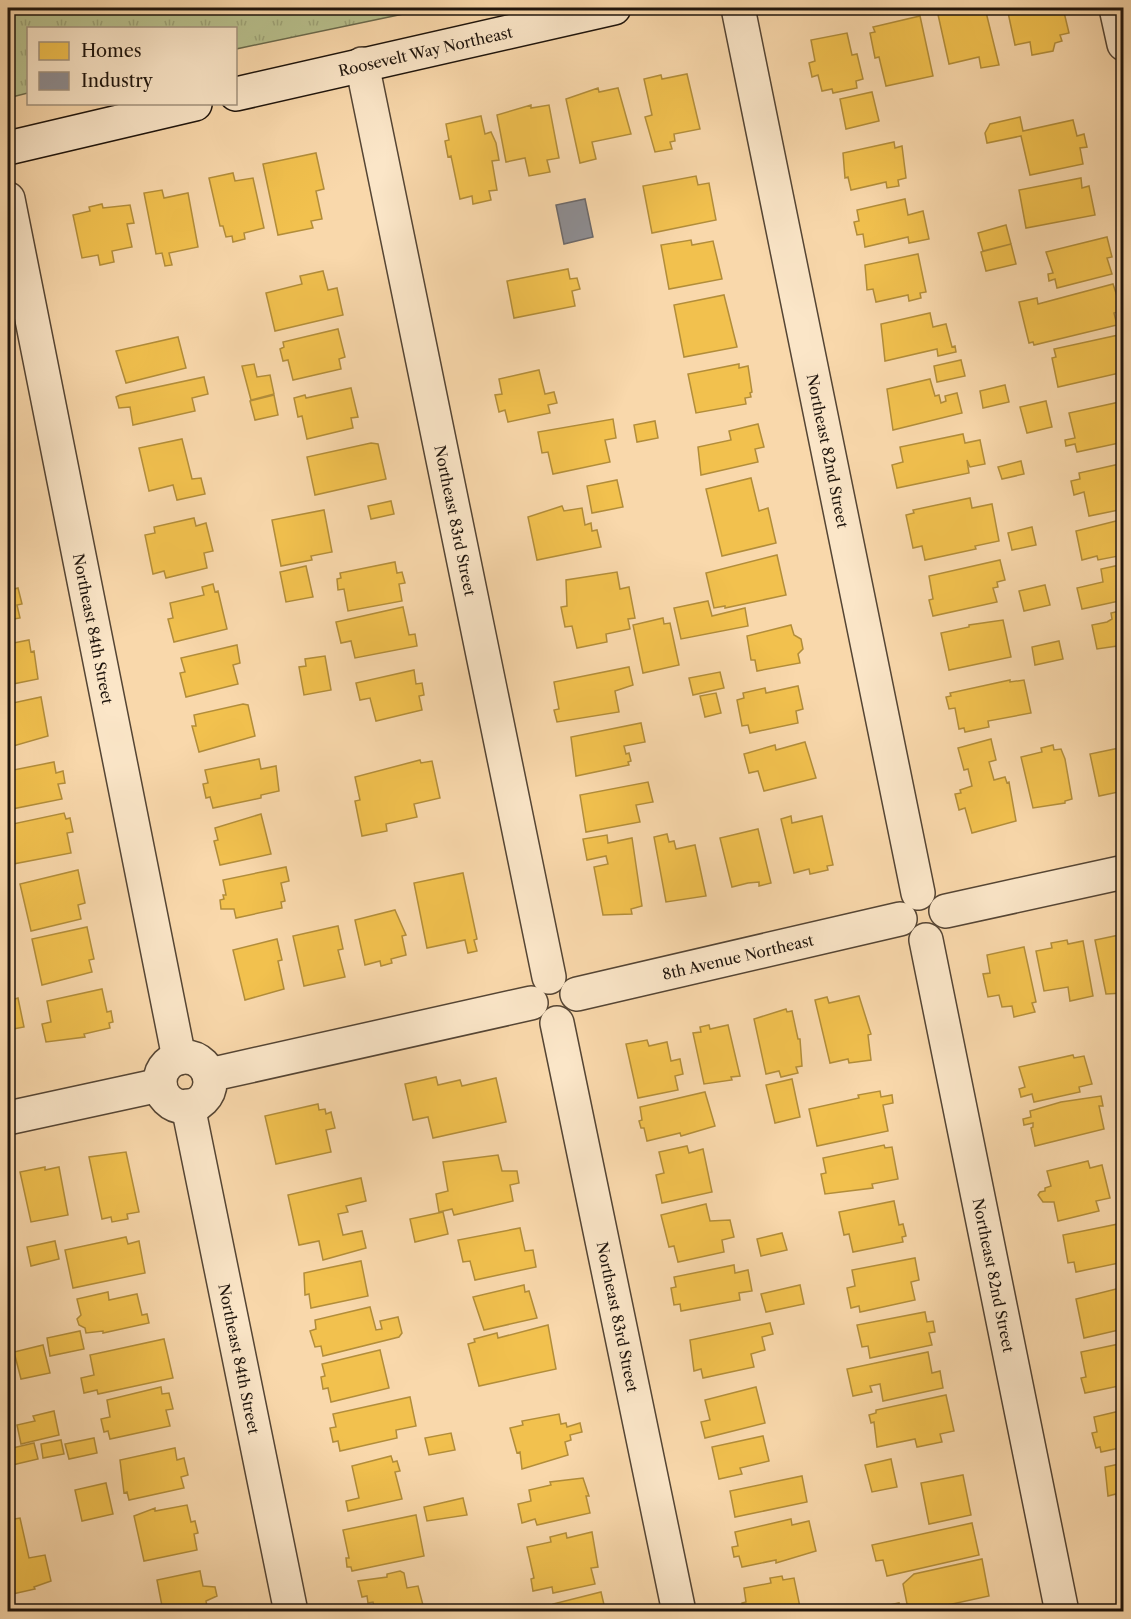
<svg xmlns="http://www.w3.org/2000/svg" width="1131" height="1619" font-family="'Libre Caslon Text',serif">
  <defs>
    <pattern id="park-tufts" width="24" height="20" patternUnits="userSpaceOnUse" patternTransform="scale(1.5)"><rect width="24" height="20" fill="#b8c08d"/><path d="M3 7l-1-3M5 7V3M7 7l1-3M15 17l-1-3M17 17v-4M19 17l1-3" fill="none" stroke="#9ea478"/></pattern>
  </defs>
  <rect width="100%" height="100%" fill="#f9d8ab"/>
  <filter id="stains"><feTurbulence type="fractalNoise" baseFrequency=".00333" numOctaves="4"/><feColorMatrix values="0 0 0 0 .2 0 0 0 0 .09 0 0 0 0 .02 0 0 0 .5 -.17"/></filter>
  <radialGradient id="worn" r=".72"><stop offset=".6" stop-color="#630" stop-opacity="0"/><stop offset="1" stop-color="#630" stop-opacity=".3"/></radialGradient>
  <path fill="url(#park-tufts)" stroke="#6b6a4c" stroke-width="1.5" d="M8 8H432L236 49V28H28V93L8 98Z"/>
  <path fill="#f2c14e" stroke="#b28d3a" stroke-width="1.5" d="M948 8H985L999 65 981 68 979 57 949 64 937 10Z
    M1007 8H1063L1069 33 1060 35 1062 41 1055 43 1053 51 1032 55 1030 42 1015 45Z
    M920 16 933 76 886 86 879 57 875 58 870 33 875 32 873 27Z
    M847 33 852 55 857 54 863 79 856 81 857 88 833 93 832 89 822 91 818 75 812 77 809 63 815 61 811 40Z
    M687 74 700 129 674 134 675 141 670 142 672 149 655 152 645 117 652 115 644 79 661 75 662 79Z
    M598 88 599 92 618 88 631 134 592 142 596 159 580 163 566 99Z
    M872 92 879 121 846 129 840 99Z
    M531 105V108L549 105 559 158 547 160 550 172 529 176 525 158 506 162 497 115Z
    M481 116 485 134 491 132 496 143 499 160 492 161 497 190 489 191 491 200 473 204 472 196 460 199 451 156 448 157 445 141 449 140 446 124Z
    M1020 117 1023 131 1073 120 1077 136 1084 134 1087 147 1080 148 1083 164 1030 175 1021 136 987 143 985 133 990 124Z
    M894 142 895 148 902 146 906 178 898 180 899 186 887 188 886 182 851 190 848 177 845 178 843 153Z
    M316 153 324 189 316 191 322 219 311 221 313 228 278 235 263 164Z
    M233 173 235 181 253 178 264 228 244 233 245 239 233 242 232 236 226 237 223 226H220L209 178Z
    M696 176 698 185 709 183 716 220 652 233 643 186Z
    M1081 178 1082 188 1089 186 1095 215 1026 228 1019 190Z
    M162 190 164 198 188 193 198 247 169 253 172 265 165 266 162 253 156 254 144 193Z
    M905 199 908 215 923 211 929 239 909 243 908 237 865 247 863 234 857 235 854 222 859 221 857 210Z
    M102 204 103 208 130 205 134 223 127 224 132 247 112 251 114 262 100 265 98 255 82 258 73 215 90 211 89 207Z
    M1006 225 1011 244 983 251 978 233Z
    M1107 237 1112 257 1107 258 1112 274 1057 288 1055 279 1049 281 1048 274 1053 273 1046 252Z
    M691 240 692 245 713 241 722 279 669 289 661 245Z
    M1011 244 1016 264 986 271 981 252Z
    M918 254 926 292 920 293 921 298 909 301 908 295 876 302 873 289 867 290 865 265Z
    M568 269 570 279 577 278 580 289 572 291 575 306 514 318 507 281Z
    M323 271 328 290 337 288 343 315 275 331 266 293 302 284 300 276Z
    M1113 284 1122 311 1114 313 1117 325 1034 345 1033 342 1029 343 1019 302 1037 298 1038 304Z
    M724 295 737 347 684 357 674 305Z
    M930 313 933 327 946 324 952 347 955 346 956 352 938 356 937 349 885 361 881 324Z
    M338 329 345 357 339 359 341 369 293 380 288 360 283 361 280 349 284 347 283 342Z
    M1123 334 1124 372 1058 387 1052 358 1056 357 1054 349Z
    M178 337 186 368 126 383 116 351Z
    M961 360 965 376 937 382 934 366Z
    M254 364 257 377 270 375 274 394 251 400 242 366Z
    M739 364V368L748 366 752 392 750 393 751 397 745 398 746 404 696 413 688 374Z
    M539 370 545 394 554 392 557 403 548 405 550 413 508 422 505 410 499 412 495 395 502 394 499 379Z
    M204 377 208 394 192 398 195 411 133 425 130 407 119 408 116 397 120 395Z
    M930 379 935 396 939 395 941 403 946 401 945 396 957 393 962 413 893 430 887 389Z
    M1005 385 1009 402 983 408 980 391Z
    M351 388 358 417 351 418 353 428 307 439 302 416 298 417 294 398 305 395 306 398Z
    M274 395 278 415 255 420 250 401Z
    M1046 401 1052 427 1027 433 1020 407Z
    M1124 401V442L1077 452 1075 444 1066 446 1065 440 1075 438 1069 413Z
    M613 419 616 438 605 440 610 462 553 474 548 452 542 453 538 432Z
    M655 421 658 438 637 442 634 425Z
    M758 424 764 447 755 449 758 462 701 475 698 447 731 440 729 431Z
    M963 434 965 443 980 440 985 464 970 467 967 460 969 473 897 488 892 465 903 462 900 447Z
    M182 439 192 479 201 478 205 494 177 500 173 485 149 491 139 448Z
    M371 443 378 444 386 479 315 495 307 457Z
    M1021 461 1024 474 1002 479 998 467Z
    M1124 463V509L1089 516 1084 492 1074 495 1071 481 1080 479 1079 473Z
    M751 478 759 511 768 508 776 543 722 556 706 489Z
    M617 480 623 507 592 513 587 486Z
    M970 498 972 508 992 504 999 541 975 546 976 549 925 560 922 546 913 548 906 515 914 513 913 510Z
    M391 501 394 514 371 519 368 506Z
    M562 506 564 511 582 508 585 525 591 523 592 531 597 530 601 547 537 560 528 517Z
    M324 510 332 552 311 556 312 560 281 566 272 520Z
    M194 518 196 526 206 523 213 551 204 553 207 568 166 578 164 571 153 574 145 535 155 533 154 527Z
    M1124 519V555L1098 560 1097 556 1082 560 1076 531Z
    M1032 527 1036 545 1012 550 1008 533Z
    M777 555 786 595 725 608V606L714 608 706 573Z
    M1000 560 1005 580 997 582 998 587 993 588 997 602 933 616 929 600 933 599 929 576Z
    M395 562 397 573 402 572 405 583 399 584 402 601 348 611 344 589 338 590 337 579 341 578 340 573Z
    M1124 564V600L1082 609 1077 588 1103 582 1101 569Z
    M306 566 313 597 286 602 280 572Z
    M617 572 620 589 629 587 635 618 628 619 630 629 606 634 607 642 577 648 572 626 565 627 561 607 567 606 566 580Z
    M12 578 14 589 18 588 22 604 17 605 20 618 8 620V579Z
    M213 584 215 592 218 591 227 629 174 642 168 619 173 618 170 603 204 595 202 587Z
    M1045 585 1050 605 1024 611 1019 591Z
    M708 601 712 616 745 608 748 626 681 639 674 608Z
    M403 607 409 635 415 634 417 646 355 658 351 641 341 643 336 622Z
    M1124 610V645L1097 649 1092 625 1107 622 1112 619 1111 613Z
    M663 618 664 624 670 623 679 665 643 673 633 625Z
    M1003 620 1011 657 949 670 941 633 969 627V625Z
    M791 625 794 635 801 639 803 649 798 654 800 663 757 671 755 660H751L747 636Z
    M29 640 31 652 34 651 38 679 8 685V644Z
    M1059 641 1063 659 1035 665 1032 647Z
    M237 645 240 663 233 665 238 684 186 697 180 673 185 672 181 658Z
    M325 656 331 690 304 695 299 667 306 666 305 659Z
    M629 667 633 685 615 691 619 712 557 722 554 710 559 709 554 682Z
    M414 670 416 684 422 683 424 695 419 696 422 710 376 721 370 698 360 700 356 683Z
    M720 672 724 688 693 695 689 678Z
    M1010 680V682L1024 680 1031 713 988 721 989 727 965 732 964 728 959 729 955 708 949 709 946 697 951 696 950 693Z
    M798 686 803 709 796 711 798 723 750 733 748 725 742 726 737 700 744 698 743 693 765 688 766 693Z
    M716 693 721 713 705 717 700 696Z
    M41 697 48 736 10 747 8 745V704Z
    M243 704 248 705 255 736 199 752 192 726H196L194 715Z
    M641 723 645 742 624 746 626 754 629 753 631 761 628 762 629 765 576 776 571 737Z
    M991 739 996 760 989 762 994 780 1005 777 1007 783 1009 782 1016 821 972 833 965 808 959 810 955 794 961 793 960 790 972 786 968 769 964 770 958 748Z
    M805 742 816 778 764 791 758 771 749 773 744 754 775 745 776 750Z
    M1053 745 1054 750 1061 749 1065 759 1072 799 1065 801V803L1033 808 1021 757 1042 752 1041 748Z
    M1124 747V794L1119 795 1118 792 1099 796 1090 754Z
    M259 759 261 769 276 766 279 791 261 795V798L213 808 210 797 206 798 203 784 208 783 205 770Z
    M420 760 421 763 432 761 440 798 414 804 417 817 386 824 387 831 362 836 355 801 360 800 355 777Z
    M54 762 56 773 63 771 65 783 58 784 62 799 12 809 8 771Z
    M648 782 653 802 636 805 640 822 586 832 580 795Z
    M64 813 66 819 70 818 73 832 67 833 71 853 8 865V850H10L8 825Z
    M261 814 271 854 220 865 214 841 218 840 215 828Z
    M791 816 792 823 822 816 833 865 827 866 828 870 810 874 809 869 794 873 781 819Z
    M758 829 771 883 759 886V882L748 883 732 887 720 838Z
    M667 834 669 842 674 841 676 849 695 845 706 896 666 902 654 837Z
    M607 835 608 843 632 838 642 906 631 909 632 914 603 915 594 867 608 864 606 856 587 860 583 839Z
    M286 867 289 881 281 883 285 901 281 902 282 908 236 918 234 909H221L220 900 224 899 223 895H226L223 880Z
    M78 870 85 903 78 905 81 919 31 931 20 884Z
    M463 873 477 939 474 940 477 951 468 953 465 940 427 948 414 883Z
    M395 910 406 935 402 936 406 955 391 959 392 963 381 966 380 961 365 965 355 920Z
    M338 926 343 949 338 950 345 977 304 986 293 936Z
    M87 927 94 959 89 960 92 972 42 985 32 939Z
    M1124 934V993L1106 994 1095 940Z
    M277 939 282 960 278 961 284 989 245 1000 233 950Z
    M1067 940 1068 944 1083 941 1093 996 1070 1001 1068 987 1044 991 1036 951 1052 948 1051 943Z
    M1024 947 1036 1002 1032 1003 1035 1012 1014 1017 1012 1006 1002 1007 999 995 988 997 983 974 990 973 987 955Z
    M102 989 107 1012 111 1011 113 1022 109 1023 110 1028 84 1034 85 1037 46 1042 42 1024 51 1022 47 1001Z
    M859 996 871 1034 868 1035 871 1060 849 1063 848 1059 830 1063 815 1000 827 997 829 1003Z
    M18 998 24 1027 8 1030V1001Z
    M786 1009 787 1012 792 1011 798 1039H800L802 1066 796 1067 798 1073 781 1077 779 1071 766 1074 754 1019Z
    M709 1025 710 1029 728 1025 740 1076 731 1077 732 1080 704 1084 693 1033 701 1032 700 1027Z
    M647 1040 649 1046 667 1042 671 1061 680 1059 683 1074 675 1076 678 1090 638 1098 626 1044Z
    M1073 1055 1074 1058 1084 1056 1092 1084 1079 1087 1080 1092 1034 1102 1032 1094 1021 1097 1019 1089 1025 1087 1019 1067Z
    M436 1077 438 1085 460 1080 462 1086 496 1078 506 1122 433 1138 428 1117 413 1120 405 1084Z
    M792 1079 800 1117 775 1123 766 1085Z
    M880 1091 881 1097 892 1095 893 1103 883 1105 888 1131 817 1146 809 1109 859 1098 858 1095Z
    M705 1092 715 1126 681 1136 680 1133 647 1141 644 1128H641L639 1121 642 1120 640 1107Z
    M1101 1096 1103 1106H1099L1104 1129 1035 1146 1031 1128 1033 1127V1123L1024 1125 1023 1119 1031 1117 1030 1111 1061 1102Z
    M318 1104 319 1110 325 1109 326 1114 331 1112 335 1128 326 1130 331 1152 276 1164 265 1116Z
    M884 1145 885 1148 892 1147 898 1179 872 1184 873 1188 825 1194 821 1174 826 1173 823 1158Z
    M687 1146 689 1153 703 1149 712 1192 662 1203 656 1175 664 1173 659 1152Z
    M126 1152 139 1212 127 1214 128 1219 112 1222 111 1217 102 1219 89 1157Z
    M498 1155 502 1171H517L519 1183 510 1185 513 1201 454 1215 452 1209 439 1212 436 1194 448 1191 443 1162Z
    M1088 1161 1090 1168 1102 1165 1110 1198 1096 1201 1099 1211 1058 1221 1054 1202H1043L1038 1195 1040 1192 1045 1191V1188L1051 1186 1047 1171Z
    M45 1167V1170L59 1167 68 1215 31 1222 20 1172Z
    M361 1178 366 1201 346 1206 348 1212 338 1214 343 1235 362 1231 366 1248 323 1260 319 1241 299 1245 288 1195Z
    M894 1201 899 1225 903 1224 906 1236 902 1237 903 1242 853 1252 849 1234 844 1235 839 1212Z
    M706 1204 710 1221 730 1220 734 1237 722 1240 724 1252 678 1262 674 1246 669 1247 661 1215Z
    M443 1212 448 1234 415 1242 410 1219Z
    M1118 1224 1120 1233H1124V1262L1076 1272 1074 1262 1068 1263 1063 1235Z
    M520 1228 525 1251 533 1250 536 1267 475 1280 470 1261 463 1262 458 1240Z
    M782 1233 787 1250 761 1256 757 1239Z
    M126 1237 128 1244 139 1241 145 1273 73 1288 65 1250Z
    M55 1241 59 1259 31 1266 27 1247Z
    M915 1258 919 1280 911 1282 915 1300 860 1312 859 1306 851 1308 847 1288 855 1286 852 1270Z
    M361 1261 368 1296 311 1308 309 1294 305 1295 304 1273Z
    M734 1265 735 1273 748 1270 752 1291 739 1293 740 1300 681 1311 680 1304 674 1305 671 1288 676 1287 674 1277Z
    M524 1285 525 1292 529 1291 537 1318 484 1330 473 1297Z
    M800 1285 804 1304 766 1312 761 1294Z
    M1120 1288 1124 1289V1322L1118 1323 1119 1330 1084 1338 1076 1299Z
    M108 1292 109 1300 137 1294 142 1315 147 1314 149 1323 103 1333V1331L86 1333 85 1328 79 1325 77 1319 81 1315 77 1299Z
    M370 1307 376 1330 382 1329 380 1321 398 1317 402 1333 399 1337 323 1356 321 1346 315 1347 310 1331 316 1329 315 1320Z
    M925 1312 927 1322 933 1321 935 1332 929 1333 932 1345 870 1358 868 1346 862 1347 857 1325Z
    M770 1323 773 1334 762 1337 765 1350 751 1354 754 1367 703 1378 701 1369 694 1371 690 1340Z
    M548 1325 556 1369 479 1386 468 1344 475 1342 474 1339 497 1333 498 1338Z
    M80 1331 84 1349 50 1356 47 1338Z
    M164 1339 173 1378 98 1394 97 1390 84 1393 81 1378 94 1375 90 1355Z
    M1124 1343V1385L1085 1393 1081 1378 1086 1377 1081 1352Z
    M43 1345 50 1373 21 1379 14 1352Z
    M380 1350 389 1388 331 1402 328 1388 323 1389 321 1377 325 1376 322 1364Z
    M928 1352 932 1373 940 1371 943 1388 883 1401 880 1384 870 1386 872 1392 853 1396 847 1369Z
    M161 1387 162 1394 169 1393 173 1409 166 1410 170 1426 110 1439 108 1431 104 1432 101 1419 110 1417 107 1400Z
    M756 1387 765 1423 705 1438 701 1422 710 1420 705 1400Z
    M946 1395 954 1431 940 1434 942 1442 917 1447 915 1439 877 1447 874 1422 871 1423 869 1415 876 1413V1410Z
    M410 1397 416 1426 396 1430 397 1438 340 1451 338 1441 333 1442 330 1428 336 1427 333 1414Z
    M1124 1410V1447L1101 1452 1100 1447 1096 1448 1092 1433 1097 1432 1094 1417Z
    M54 1411 59 1435 21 1444 17 1425 35 1421 33 1416Z
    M559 1414 561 1424 566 1423 567 1427 580 1423 582 1432 570 1435 571 1440 565 1442 568 1455 522 1469 520 1452 517 1453 510 1428 523 1425 522 1421Z
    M451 1433 455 1450 429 1455 425 1438Z
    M763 1436 769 1461 740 1468 742 1474 719 1479 712 1447Z
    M94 1438 97 1453 69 1459 65 1444Z
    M61 1440 64 1454 43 1458 41 1444Z
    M34 1443 38 1459 8 1466V1449Z
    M175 1448 177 1460 184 1458 188 1475 181 1477 184 1488 129 1500 127 1492 124 1493 120 1460Z
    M391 1456 393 1462 397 1461 400 1471 395 1472 402 1499 348 1511 346 1501 359 1498 352 1466Z
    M891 1459 897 1487 872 1492 865 1465Z
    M1124 1463V1504L1118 1505 1116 1494 1108 1496 1105 1467Z
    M963 1475 971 1515 929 1524 921 1483Z
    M802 1476 807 1502 735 1517 730 1491Z
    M583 1478 589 1496H586L590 1513 537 1525 535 1519 522 1523 518 1504 531 1501 529 1490 551 1485 550 1482Z
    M106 1483 113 1514 82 1521 75 1490Z
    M463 1498 467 1515 427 1521 424 1507Z
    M187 1505 191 1522 195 1521 198 1533 194 1534 197 1550 144 1561 134 1516 155 1508V1511Z
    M416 1515 424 1556 352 1571 351 1567H347L346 1558H349L343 1530Z
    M20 1518 29 1558 45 1555 51 1581 34 1587 35 1589 8 1595V1520Z
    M791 1519 792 1525 809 1521 816 1551 776 1563V1560L742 1567 739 1556 734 1557 732 1547 738 1546 735 1532Z
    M1124 1520V1547L1122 1548 1117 1522Z
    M972 1523 979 1555 887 1576 883 1560 876 1561 872 1545Z
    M592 1532 598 1567 591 1568 595 1584 553 1593 552 1587 533 1591 531 1579 534 1578 527 1547 551 1542 550 1537 566 1533 567 1538Z
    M982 1559 989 1596 925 1610 907 1604 903 1584 914 1574Z
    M200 1571 203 1586 215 1587 217 1596 206 1601 208 1612H159L158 1607 162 1606 157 1580Z
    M400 1571 404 1573 407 1588 418 1586 424 1609 411 1612 410 1608 376 1612 373 1602 368 1603 367 1596 362 1597 358 1581 387 1577V1574Z
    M782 1576 783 1580 794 1578 801 1612 743 1611 742 1603 746 1602 744 1588 771 1583 770 1578Z
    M601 1592 605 1609 609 1608 610 1612H551L554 1611 553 1604Z
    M899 1603 900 1612H870V1609Z"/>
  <path fill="#8d8d92" stroke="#6c696a" stroke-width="1.5" d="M585 199 593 237 564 244 556 205Z"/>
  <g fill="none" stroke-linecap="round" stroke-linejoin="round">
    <defs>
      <g id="street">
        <path id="s1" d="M738 8 918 893"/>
        <path d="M1116 8 1124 44"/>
        <path id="s2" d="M362 64 549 977"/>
        <path id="s3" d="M8 199 179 1058"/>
        <path d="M946 911 1124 872"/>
        <path id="s4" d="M926 940 1062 1612"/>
        <path id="s5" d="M577 994 900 919"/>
        <path id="s6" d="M557 1023 679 1612"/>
        <circle cx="185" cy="1082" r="25"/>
        <path d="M209 1075 531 1003"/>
        <path id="s7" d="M188 1106 291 1612"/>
        <path d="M8 1118 160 1085"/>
      </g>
      <g id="secondary">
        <path id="s8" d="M236 94 614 8"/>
        <path d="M8 148 195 104"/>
      </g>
    </defs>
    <use href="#street" stroke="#554534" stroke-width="36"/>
    <use href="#secondary" stroke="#1e140c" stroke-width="36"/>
    <use href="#street" stroke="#fbe6c8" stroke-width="33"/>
    <use href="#secondary" stroke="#fbe6c8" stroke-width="33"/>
  </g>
  <g text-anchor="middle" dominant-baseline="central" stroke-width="6" stroke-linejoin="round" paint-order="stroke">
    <g font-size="15" fill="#1e140c" stroke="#fbe6c8">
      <text stroke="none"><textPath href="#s8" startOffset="194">Roosevelt Way Northeast</textPath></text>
      <text stroke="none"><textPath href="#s1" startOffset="452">Northeast 82nd Street</textPath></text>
      <text stroke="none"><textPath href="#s2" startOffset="466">Northeast 83rd Street</textPath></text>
      <text stroke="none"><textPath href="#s3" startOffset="438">Northeast 84th Street</textPath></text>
      <text stroke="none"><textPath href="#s5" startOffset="165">8th Avenue Northeast</textPath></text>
      <text stroke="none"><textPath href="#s4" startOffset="342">Northeast 82nd Street</textPath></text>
      <text stroke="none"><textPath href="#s6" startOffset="300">Northeast 83rd Street</textPath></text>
      <text stroke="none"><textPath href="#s7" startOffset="258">Northeast 84th Street</textPath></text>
    </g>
  </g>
  <rect width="1131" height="1619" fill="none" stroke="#f9d8ab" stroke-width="30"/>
  <rect x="9" y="9" width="1113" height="1601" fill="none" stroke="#1e140c" stroke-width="3"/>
  <rect x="15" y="15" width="1101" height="1589" fill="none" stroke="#1e140c" stroke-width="1.5"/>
  <rect x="27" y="27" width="210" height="78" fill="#fbe6c8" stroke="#a3927d" stroke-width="1.5"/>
  <rect x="39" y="42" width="30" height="18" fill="#f2c14e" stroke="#a3927d" stroke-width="1.5"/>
  <text x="81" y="57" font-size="18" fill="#1e140c">Homes</text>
  <rect x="39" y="72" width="30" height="18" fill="#8d8d92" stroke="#a3927d" stroke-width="1.5"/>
  <text x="81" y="87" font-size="18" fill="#1e140c">Industry</text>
  <rect width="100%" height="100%" filter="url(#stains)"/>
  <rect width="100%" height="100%" fill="url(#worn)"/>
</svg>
